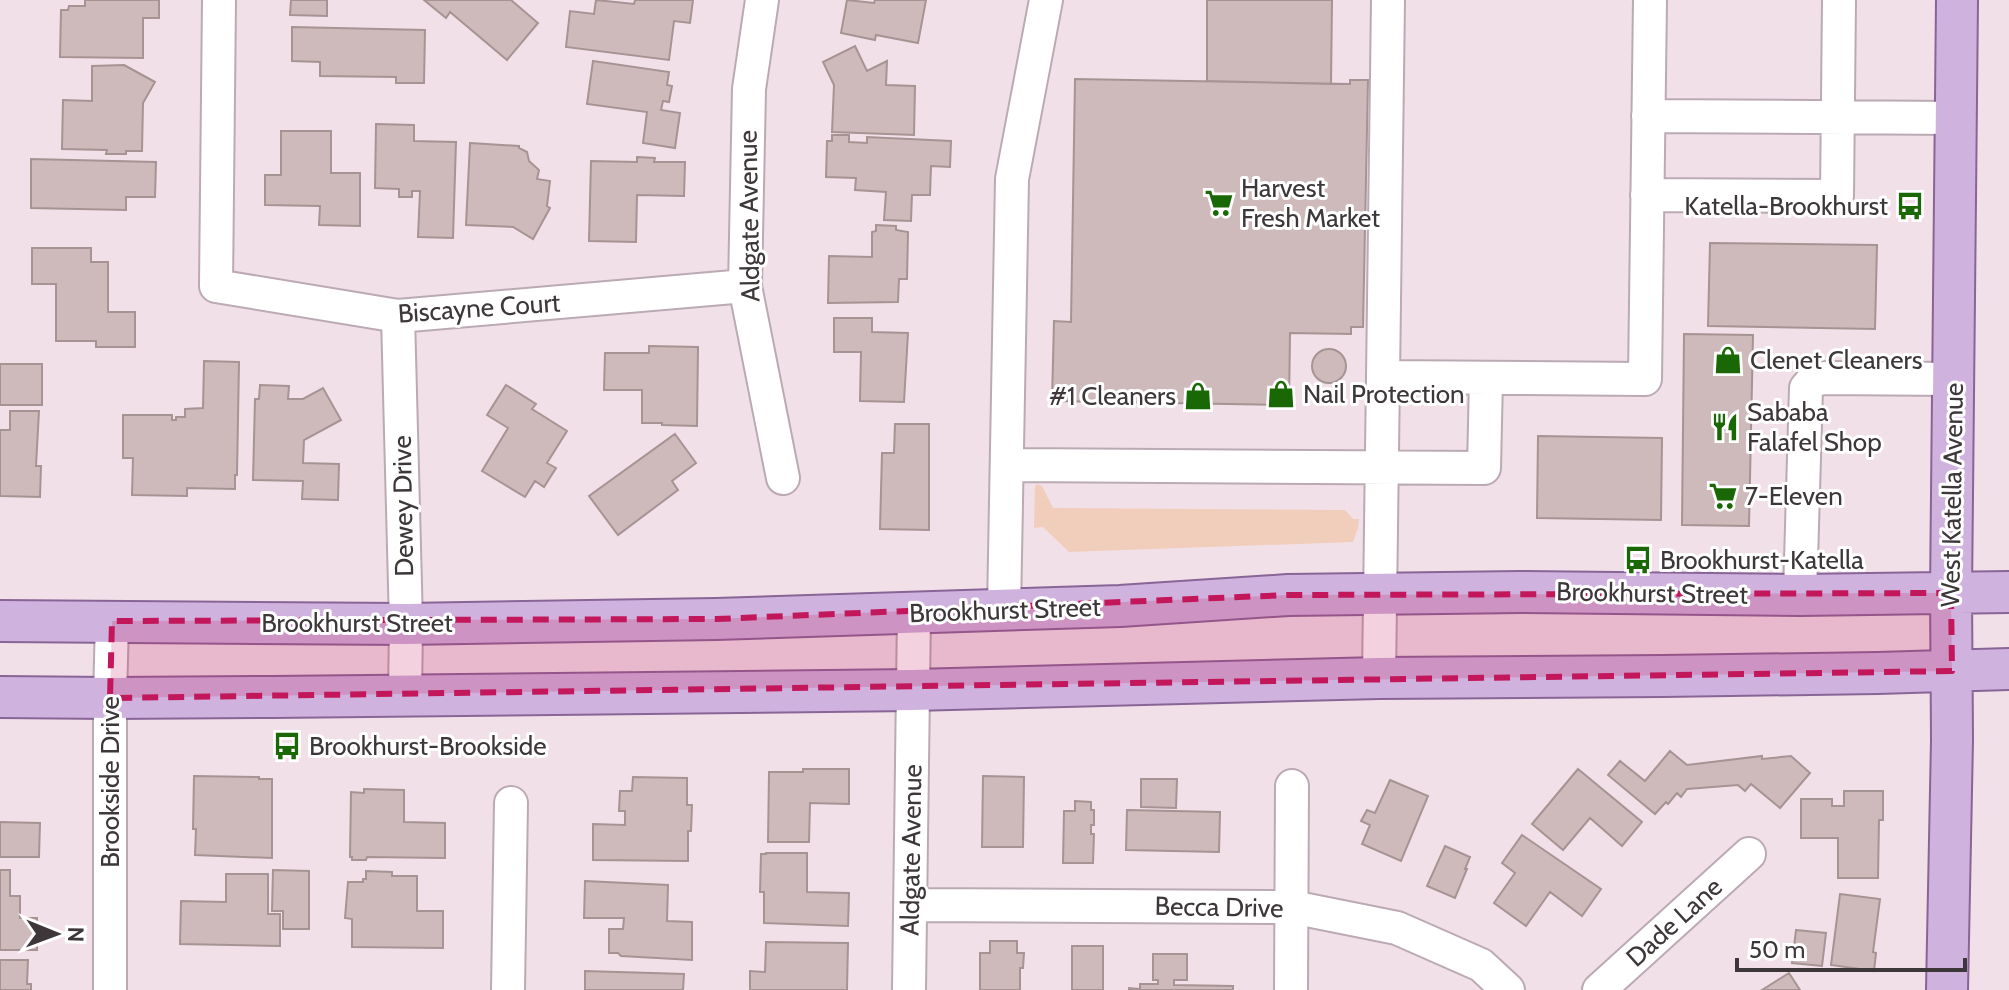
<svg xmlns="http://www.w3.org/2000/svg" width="2009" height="990" font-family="Cabin,sans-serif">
  <rect width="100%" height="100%" fill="#f2e0e9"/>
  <path fill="#f1cdbb" d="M1037 484 1042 486 1053 508 1345 510 1353 519H1359L1358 528 1353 542 1069 552 1043 527 1034 528 1035 486Z"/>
  <path fill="#cebaba" stroke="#a69393" stroke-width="2" d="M85 0H159V18H143V58L60 57 61 10H68L69 6H85Z
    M291 0H327V16L290 15Z
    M424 0H511L538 23 507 60 450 12 446 18Z
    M596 0 634 4 635 0H693L690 23 674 21 669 60 566 47 570 11 594 14Z
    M847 0 874 3 875 0H926L918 43 876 35 875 40 841 33Z
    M1207 0H1332L1331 84 1207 81Z
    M292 27 425 30 424 83H396V77L320 76V62L292 61Z
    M855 46 867 71 887 61 886 85 915 86 914 135 832 132 834 85 823 62Z
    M593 61 669 72 667 85 672 86 669 102 663 101 661 110 680 113 675 148 643 143 647 112 587 104Z
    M124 65 155 82 143 103 142 151H126V154H106L107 150 62 149 63 100 92 101V66Z
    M1075 79 1350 84V80H1368L1363 327H1351V334L1290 333 1289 405 1052 401 1054 321 1071 322Z
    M376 124 414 125V141L456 142 453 238 418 237 420 191H412V197H399V189L375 188Z
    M281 131H331V173H360V226L319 225 320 206 265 205V175H281Z
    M832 135H849V142L867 143V137L951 141 950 167 931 166 930 195H912L911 221 884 220 886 192 855 190 856 178 826 177 827 141H832Z
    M470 143 519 146V148L527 152 529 161 539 170 537 179 550 181 547 206 550 208 533 239 513 227 466 225Z
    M637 157 655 158 654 162H685L684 196 637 195 636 242 589 241 591 161 637 162Z
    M31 159 156 162 155 197H126V210L31 208Z
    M876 225 896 226V230L908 232 907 279H899L898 302 828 303 829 256 872 257V232L876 231Z
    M1710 243 1877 245 1875 329 1708 326Z
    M32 248H91V262H108V312H135V347H96V341H56V284H32Z
    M834 318H872V332L908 333 904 402 860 401 861 352H834Z
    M1684 334 1753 335 1749 526 1682 525Z
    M649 346 698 347 697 426 662 425V423H642V390H604L605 353H649Z
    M1312 366a17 17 0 1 1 34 0a17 17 0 1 1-34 0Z
    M204 361 239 362 237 475H235V489L187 488V496L132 495 133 458H123V415H172V420H176V417H185V409L203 408Z
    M0 364H42V405H0Z
    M260 385 289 386 288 399H303L323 388 341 420 304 440 303 463 339 464 338 500 302 499 303 481 253 480 255 399H259Z
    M506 385 536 404 532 409 567 431 547 463 556 468 544 487 535 481 525 497 482 471 508 428 487 415Z
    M10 411H39L36 466H41L40 497 0 496V430H10Z
    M895 424H929V530L880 529 882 453H894Z
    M675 434 696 463 672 481 678 490 618 535 589 496Z
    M1538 436 1662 438 1661 520 1537 518Z
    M1670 751 1687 765 1762 756V759L1791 756 1810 773 1780 808 1751 784 1745 791 1738 785 1687 789 1681 797 1677 793 1668 804 1666 802 1655 814 1608 775 1620 761 1645 781Z
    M803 769H849V804L810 803 809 842H768L769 772H803Z
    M1578 769 1642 822 1622 846 1590 818 1563 850 1532 824Z
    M194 776 259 777V779H272V858L195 855 196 829H193Z
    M983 776 1024 777 1023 847H982Z
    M633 777 687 778V805H692L691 831H688V861L593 860V824L625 825V811H619L620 791H632Z
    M1141 779H1177L1176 808 1141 807Z
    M1390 780 1428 796 1401 861 1362 844 1370 825 1361 821 1367 810 1375 813Z
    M364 789 404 790V822L445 823V858L367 857 366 860H352V857H350L351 792 364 793Z
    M1844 791H1883V820H1879L1878 878H1838V838H1801V799H1832V806H1844Z
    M1075 801 1091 802V810H1094V825H1091V834H1094L1093 863H1063L1064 811H1075Z
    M1127 810 1220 812 1219 852 1126 850Z
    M0 822 40 823 39 857H0Z
    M1522 835 1601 889 1582 916 1550 892 1526 926 1494 903 1515 873 1502 863Z
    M1445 846 1470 857 1465 869H1467L1455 898 1427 886Z
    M766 853H807V892L849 893 848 926 764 923V892H760L761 854H766Z
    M0 870H10V896H20V918H37V950H0Z
    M273 870 309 871V929H283V911H272Z
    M366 871 392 872V876H417V911H443V948L352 947V919L345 918 348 882H363V879H366Z
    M226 874H268V914H280V946L180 944 181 901 226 902Z
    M585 881 668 885 667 921 692 922V960L621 956 618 953H609V929H623L624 918H584Z
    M1840 894 1880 899 1873 952 1876 953 1874 971 1831 965Z
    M1796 930 1826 933 1822 966 1792 963Z
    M990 941H1017V953H1024L1023 968H1020V990H980V953H990Z
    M766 942 848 943 847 990H750V971L765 972Z
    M1072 946H1103V990H1072Z
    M1153 954H1187V980H1174V985L1233 986V990H1129V988L1140 989V984H1158V980H1153Z
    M0 960H28L27 984H31V990H0Z
    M585 971 684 974 683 990H585Z
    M1789 973 1800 990H1762Z"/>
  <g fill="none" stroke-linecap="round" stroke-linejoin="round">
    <defs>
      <path id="minor" d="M219 0 216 286 398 316 745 286
        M762 0 749 89 745 286 783 478
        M1648 116 1956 118
        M1647 195 1837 196 1839 0
        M398 316 406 624 405 696
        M1383 377 1645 379 1650 0
        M1007 465 1484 468 1486 379
        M1800 595 1806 388 1813 380 1825 378 1953 379
        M1004 610 1012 179 1046 0
        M1379 678 1388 0
        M910 905 1292 907 1397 928 1481 965 1508 990
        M110 990V698L112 621
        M508 990 511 803
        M909 990 914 613
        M1291 990 1292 786
        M1599 990 1749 854"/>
      <path id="major" d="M0 621 406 624 716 619 1120 606 1288 595 1520 592 1800 595 2009 592
        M0 697 110 698 273 697 913 690 1379 678 1663 676 1878 673 2009 669
        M1947 990 1952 740 1951 593 1957 0"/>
    </defs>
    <use href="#minor" stroke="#bbaab3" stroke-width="36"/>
    <use href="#major" stroke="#886596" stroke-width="44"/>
    <use href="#minor" stroke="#fff" stroke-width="32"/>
    <use href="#major" stroke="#d0b2de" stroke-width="40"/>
  </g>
  <path fill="#c2185b" fill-opacity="0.2" stroke="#c2185b" stroke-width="6" stroke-dasharray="16 10" stroke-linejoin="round" d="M1951 593 1952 671 110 698 112 621 716 619 1288 595Z"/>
  <defs>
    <symbol id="supermarket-bare" viewBox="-9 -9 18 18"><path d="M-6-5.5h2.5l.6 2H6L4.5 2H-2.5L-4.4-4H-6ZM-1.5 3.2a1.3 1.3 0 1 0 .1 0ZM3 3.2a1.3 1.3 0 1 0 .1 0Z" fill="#1a6805" stroke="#fff" stroke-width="2.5" paint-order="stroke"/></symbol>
    <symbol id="bus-bare" viewBox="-9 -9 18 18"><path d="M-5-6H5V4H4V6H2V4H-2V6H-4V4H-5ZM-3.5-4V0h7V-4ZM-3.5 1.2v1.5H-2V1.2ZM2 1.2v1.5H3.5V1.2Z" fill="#1a6805" stroke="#fff" stroke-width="2.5" paint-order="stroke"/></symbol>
    <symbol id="shop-bare" viewBox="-9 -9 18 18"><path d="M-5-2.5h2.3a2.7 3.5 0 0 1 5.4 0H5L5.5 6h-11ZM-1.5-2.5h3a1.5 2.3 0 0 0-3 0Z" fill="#1a6805" stroke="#fff" stroke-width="2.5" paint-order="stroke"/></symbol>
    <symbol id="restaurant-bare" viewBox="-9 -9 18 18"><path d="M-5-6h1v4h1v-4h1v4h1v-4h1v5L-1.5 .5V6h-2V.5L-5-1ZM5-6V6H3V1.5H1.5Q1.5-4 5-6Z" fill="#1a6805" stroke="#fff" stroke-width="2.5" paint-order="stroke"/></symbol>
  </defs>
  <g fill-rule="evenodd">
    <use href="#supermarket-bare" x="1199" y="183" width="40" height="40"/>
    <use href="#bus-bare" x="1890" y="186" width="40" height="40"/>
    <use href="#shop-bare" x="1708" y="340" width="40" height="40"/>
    <use href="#shop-bare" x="1261" y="374" width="40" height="40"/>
    <use href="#shop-bare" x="1178" y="376" width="40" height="40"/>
    <use href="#restaurant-bare" x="1705" y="407" width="40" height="40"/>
    <use href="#supermarket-bare" x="1703" y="476" width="40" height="40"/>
    <use href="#bus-bare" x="1618" y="540" width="40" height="40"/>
    <use href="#bus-bare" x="267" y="726" width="40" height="40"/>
  </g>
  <g text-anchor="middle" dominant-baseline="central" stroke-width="6" stroke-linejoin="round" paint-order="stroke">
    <g font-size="26" fill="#3d373a" stroke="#fff" text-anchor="start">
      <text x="1241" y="188">Harvest<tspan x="1241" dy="30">Fresh Market</tspan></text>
      <text x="1888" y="206" text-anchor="end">Katella-Brookhurst</text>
      <text x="1750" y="360">Clenet Cleaners</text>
      <text x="1303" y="394">Nail Protection</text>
      <text x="1176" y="396" text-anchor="end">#1 Cleaners</text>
      <text x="1747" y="412">Sababa<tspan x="1747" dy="30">Falafel Shop</tspan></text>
      <text x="1745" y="496">7-Eleven</text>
      <text x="1660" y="560">Brookhurst-Katella</text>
      <text x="309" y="746">Brookhurst-Brookside</text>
    </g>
    <g font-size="26" fill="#3d373a" stroke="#fff">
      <text transform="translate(749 216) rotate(-91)">Aldgate Avenue</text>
      <text transform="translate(479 308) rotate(-4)">Biscayne Court</text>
      <text transform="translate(1952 495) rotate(-89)">West Katella Avenue</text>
      <text transform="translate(403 506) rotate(-91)">Dewey Drive</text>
      <text transform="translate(1652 593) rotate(1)">Brookhurst Street</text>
      <text transform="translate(1005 610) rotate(-2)">Brookhurst Street</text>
      <text x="357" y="623">Brookhurst Street</text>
      <text transform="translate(110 782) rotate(-90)">Brookside Drive</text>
      <text transform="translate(911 850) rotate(-89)">Aldgate Avenue</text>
      <text transform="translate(1219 907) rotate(1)">Becca Drive</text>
      <text transform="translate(1674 922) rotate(-42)">Dade Lane</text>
    </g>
  </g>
  <g transform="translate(56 934) rotate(91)" stroke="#ffffff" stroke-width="6" paint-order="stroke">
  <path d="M0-6L14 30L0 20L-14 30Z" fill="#3d373a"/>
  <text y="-12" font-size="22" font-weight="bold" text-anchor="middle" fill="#3d373a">N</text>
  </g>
  <path d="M1737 958v12h228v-12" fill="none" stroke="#3d373a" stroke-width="4"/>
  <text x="1749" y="958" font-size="24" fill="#3d373a" stroke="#ffffff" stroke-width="6" paint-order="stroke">50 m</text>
</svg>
